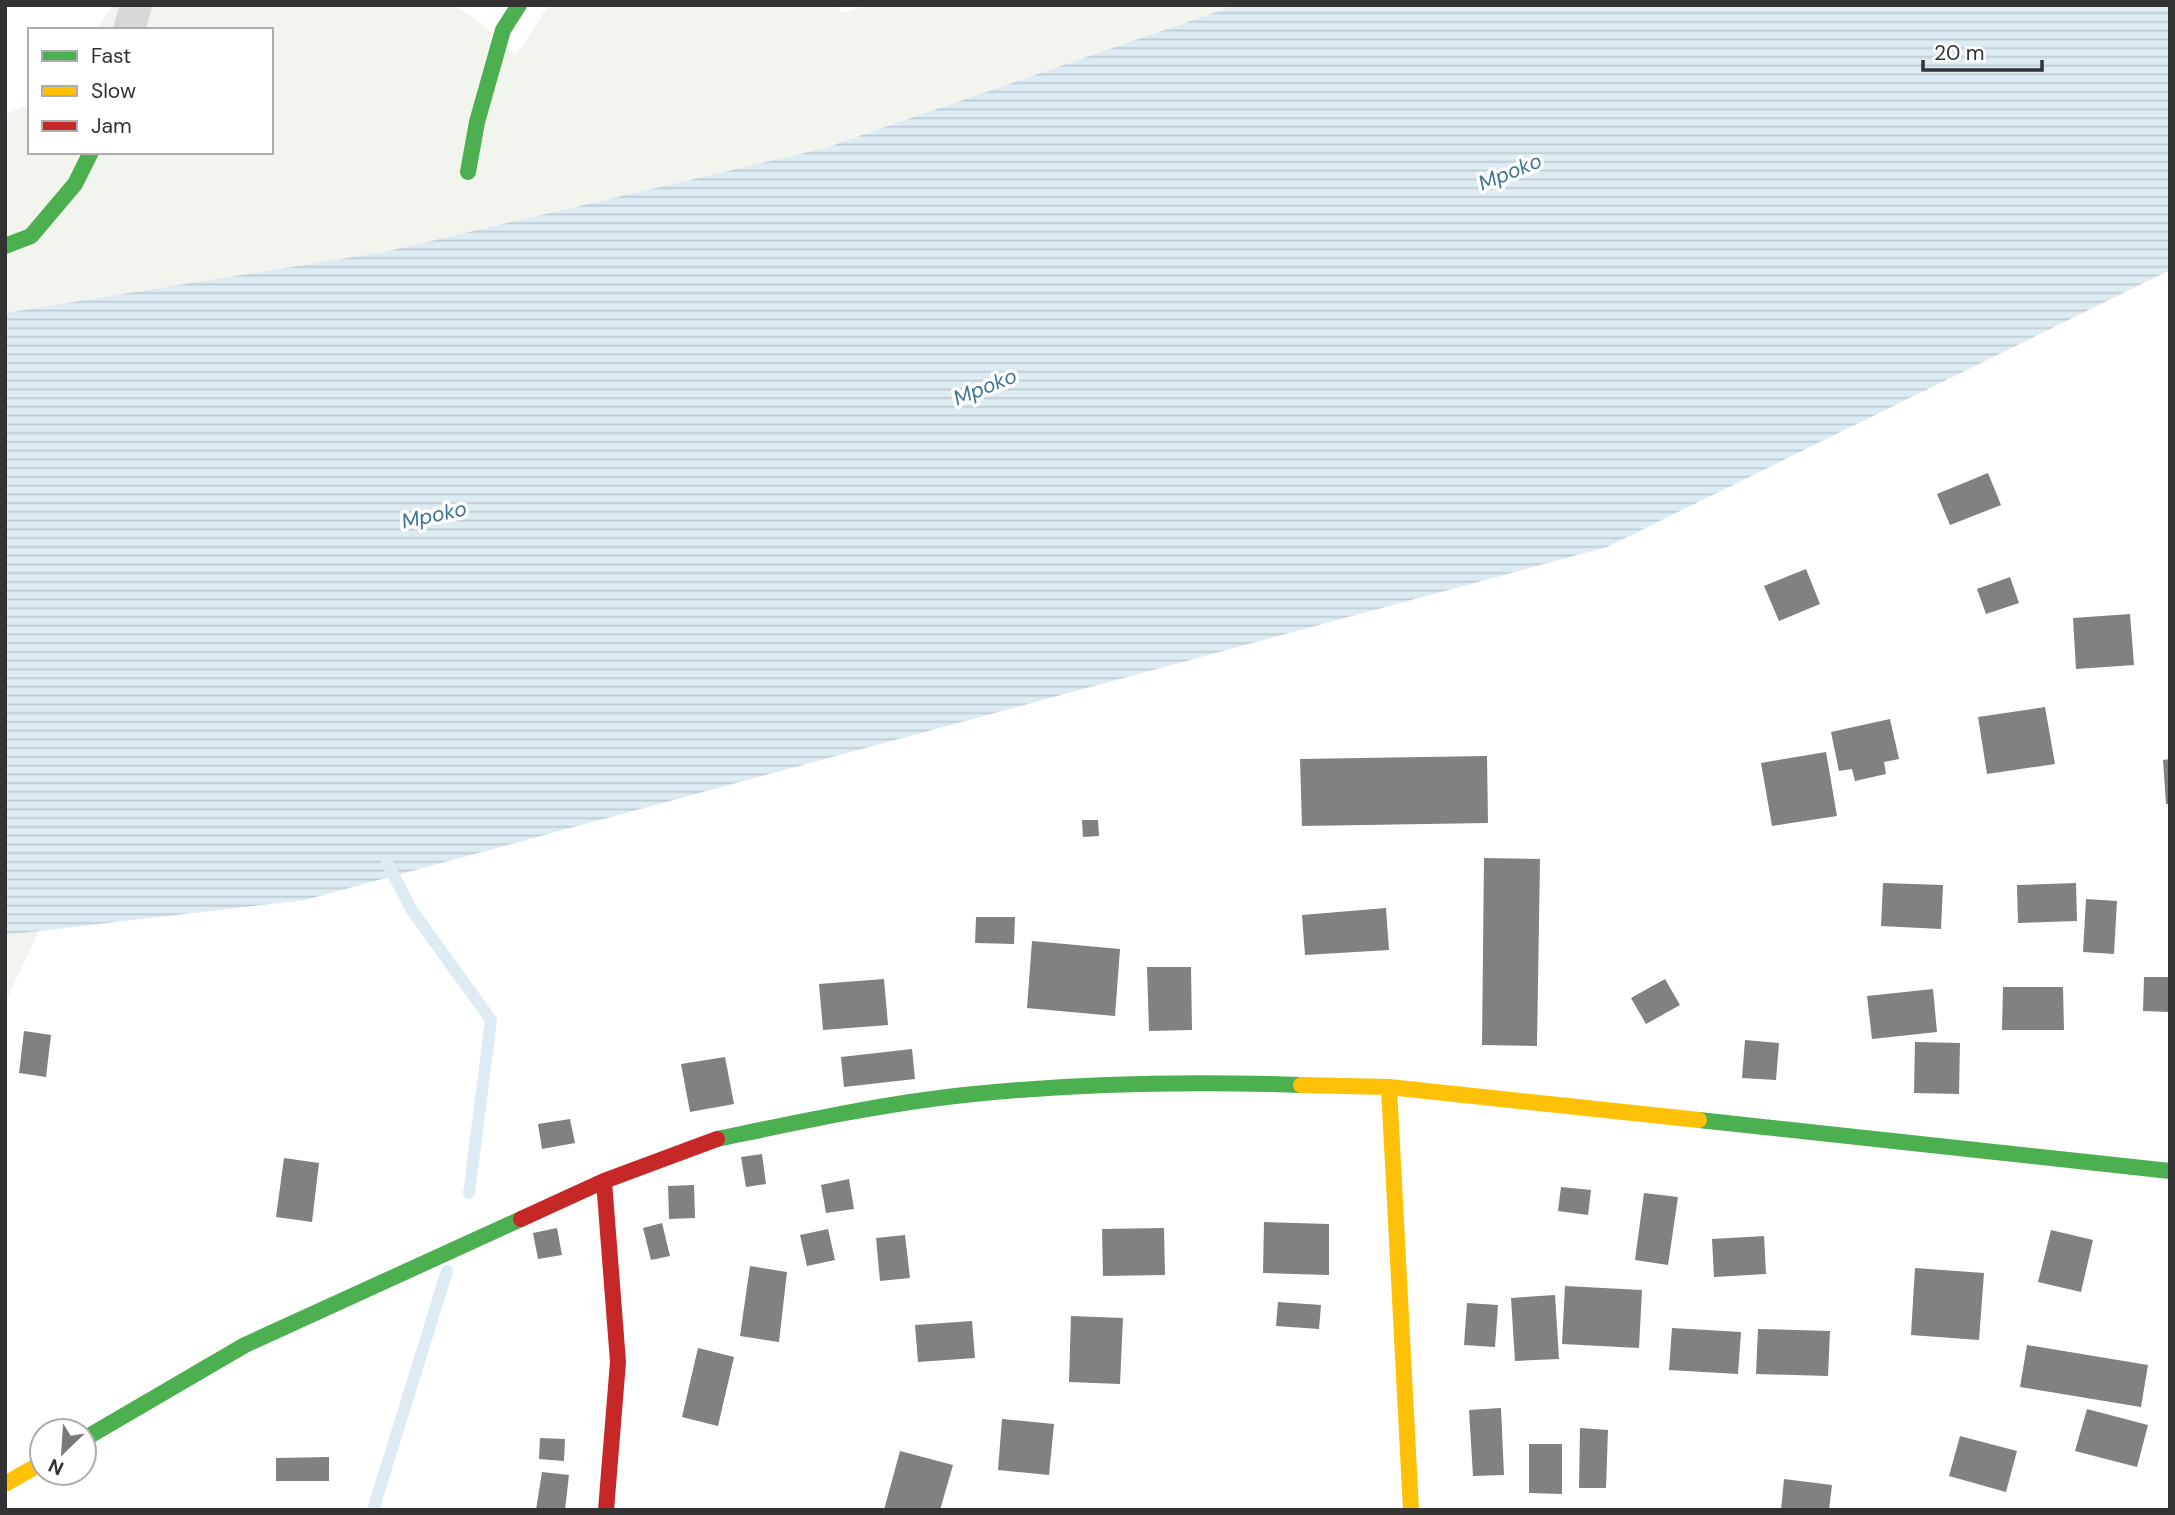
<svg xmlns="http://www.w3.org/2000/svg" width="2175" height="1515" font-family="'DM Sans',sans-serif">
  <defs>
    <pattern id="water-rules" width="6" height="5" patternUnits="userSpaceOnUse" patternTransform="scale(1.75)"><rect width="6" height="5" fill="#ddebf3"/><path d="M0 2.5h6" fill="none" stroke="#becad1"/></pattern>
  </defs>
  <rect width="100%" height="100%" fill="#fff"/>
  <path fill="#f1f5ed" d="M114 5H452L471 15 516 55 549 5H837L841 13 868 5H1236L825 148 384 252 5 313V114L30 105V152H271V30H95Z
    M39 931 5 1003V935Z"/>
  <path fill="url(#water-rules)" d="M1236 5H2170V270L1607 547 305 900 5 935V313L384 252 825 148Z"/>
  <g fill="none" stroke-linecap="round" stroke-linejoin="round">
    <path stroke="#ddebf3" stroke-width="12" d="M387 862 411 909 491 1020 469 1193
      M373 1510 447 1271"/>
  </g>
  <path fill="#818181" d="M1988 473 2001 505 1950 525 1937 494Z
    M1806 569 1820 604 1779 621 1764 586Z
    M2010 577 2019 603 1986 614 1977 589Z
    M2130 614 2134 665 2076 669 2073 618Z
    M2045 707 2055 764 1987 774 1978 717Z
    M1890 719 1899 759 1884 762 1886 774 1855 781 1852 769 1839 771 1831 732Z
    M1826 752 1837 816 1772 826 1761 763Z
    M1487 756 1488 823 1302 826 1300 759Z
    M2170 759V804H2166L2163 760Z
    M1082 820H1098L1099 836 1083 837Z
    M1484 858 1540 859 1537 1046 1482 1045Z
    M1883 883 1943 885 1941 929 1881 926Z
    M2076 883 2077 921 2018 923 2017 885Z
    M2086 899 2117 901 2114 954 2083 952Z
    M1386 908 1389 950 1305 955 1302 915Z
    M976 917H1015L1014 944 975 943Z
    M1032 941 1120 949 1115 1016 1027 1008Z
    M1147 967H1191L1192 1030 1149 1031Z
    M2144 977H2170V1012L2143 1011Z
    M884 979 888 1025 823 1030 819 984Z
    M1665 979 1680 1005 1646 1024 1631 998Z
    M2003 987H2063L2064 1030H2002Z
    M1933 989 1937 1032 1872 1039 1867 996Z
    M24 1031 51 1035 46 1077 19 1073Z
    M1745 1040 1779 1043 1776 1080 1742 1078Z
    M1915 1042 1960 1043 1959 1094 1914 1093Z
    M912 1049 915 1079 844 1087 841 1057Z
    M725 1057 734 1104 690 1112 681 1064Z
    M570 1119 575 1143 542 1149 538 1124Z
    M762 1154 766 1184 746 1187 741 1157Z
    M284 1158 319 1163 312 1222 276 1217Z
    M849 1179 854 1209 826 1213 821 1185Z
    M694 1185 695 1218 669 1219 668 1186Z
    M1561 1187 1591 1190 1588 1215 1558 1211Z
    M1644 1193 1678 1197 1668 1265 1635 1260Z
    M1264 1222 1329 1224V1275L1263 1273Z
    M662 1223 670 1256 651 1260 643 1228Z
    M557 1228 562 1255 538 1259 533 1233Z
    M1164 1228 1165 1275 1103 1276 1102 1229Z
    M828 1229 835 1260 807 1266 800 1235Z
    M2051 1230 2093 1240 2081 1292 2038 1282Z
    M905 1235 910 1278 880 1281 876 1238Z
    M1764 1236 1766 1274 1714 1277 1712 1239Z
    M750 1266 787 1272 779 1342 740 1336Z
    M1915 1268 1984 1273 1979 1340 1911 1335Z
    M1565 1286 1642 1290 1639 1348 1562 1344Z
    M1555 1295 1559 1359 1515 1361 1511 1298Z
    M1278 1302 1321 1305 1319 1329 1276 1326Z
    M1467 1303 1498 1305 1495 1347 1464 1345Z
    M1071 1316 1123 1318 1120 1384 1069 1382Z
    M972 1321 975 1358 918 1362 915 1325Z
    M1672 1328 1741 1332 1738 1374 1669 1370Z
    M1758 1329 1830 1331 1828 1376 1756 1374Z
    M2027 1345 2148 1365 2141 1407 2020 1387Z
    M698 1348 734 1357 718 1426 682 1417Z
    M1501 1408 1504 1475 1473 1476 1469 1410Z
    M2087 1409 2148 1425 2137 1467 2075 1451Z
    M1002 1419 1054 1424 1049 1475 998 1470Z
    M1580 1428 1608 1430 1606 1488H1579Z
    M1960 1436 2017 1451 2006 1492 1949 1476Z
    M540 1438 565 1439 564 1461 539 1459Z
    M1529 1444H1562V1494L1529 1493Z
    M900 1451 953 1465 940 1510H884Z
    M329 1457V1481H276V1458Z
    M542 1472 569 1475 565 1510H536Z
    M1784 1479 1832 1485 1829 1510H1781Z"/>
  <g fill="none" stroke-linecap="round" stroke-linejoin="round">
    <path stroke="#d7d7d7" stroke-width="32" d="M129 30 136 5"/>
    <path stroke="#4caf50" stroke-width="16" d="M468 172 477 122 503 30 519 5
      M5 246 31 236 75 184 91 152
      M1699 1120 2170 1171
      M717 1139C799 1122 881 1104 964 1095 1076 1083 1188 1081 1301 1085
      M84 1439 245 1345 521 1219"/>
    <path stroke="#ffc107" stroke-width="16" d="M1301 1085 1389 1087 1699 1120
      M1389 1087 1411 1510
      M5 1484 42 1463"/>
    <path stroke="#c62828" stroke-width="16" d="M604 1181 618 1362 606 1510
      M521 1219 604 1181 717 1139"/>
  </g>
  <g text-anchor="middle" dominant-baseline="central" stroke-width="7" stroke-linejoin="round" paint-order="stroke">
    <g font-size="21" font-style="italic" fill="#3f7597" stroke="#fff">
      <text transform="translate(1510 172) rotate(-22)">Mpoko</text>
      <text transform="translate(985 387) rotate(-22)">Mpoko</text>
      <text transform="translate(434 515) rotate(-12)">Mpoko</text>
    </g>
  </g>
  <rect width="2175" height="1515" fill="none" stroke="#333333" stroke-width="14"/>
  <rect x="28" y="28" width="245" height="126" fill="#ffffff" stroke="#adadad" stroke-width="2"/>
  <rect x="42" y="51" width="35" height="10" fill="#4caf50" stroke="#adadad" stroke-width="2"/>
  <text x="91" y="63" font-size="21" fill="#333333">Fast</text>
  <rect x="42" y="86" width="35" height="10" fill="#ffc107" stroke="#adadad" stroke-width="2"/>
  <text x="91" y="98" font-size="21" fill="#333333">Slow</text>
  <rect x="42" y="121" width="35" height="10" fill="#c62828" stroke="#adadad" stroke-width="2"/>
  <text x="91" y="133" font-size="21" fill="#333333">Jam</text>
  <g transform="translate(63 1452) rotate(205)"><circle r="33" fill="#ffffff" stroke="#adadad" stroke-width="2"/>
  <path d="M0-5L12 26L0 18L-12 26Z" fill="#7a7a7a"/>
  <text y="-10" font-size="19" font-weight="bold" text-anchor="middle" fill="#333333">N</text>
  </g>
  <path d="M1923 60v10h119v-10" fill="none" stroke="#333333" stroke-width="3.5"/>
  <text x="1934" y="60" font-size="21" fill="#333333" stroke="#ffffff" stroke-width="5" paint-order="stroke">20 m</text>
</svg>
